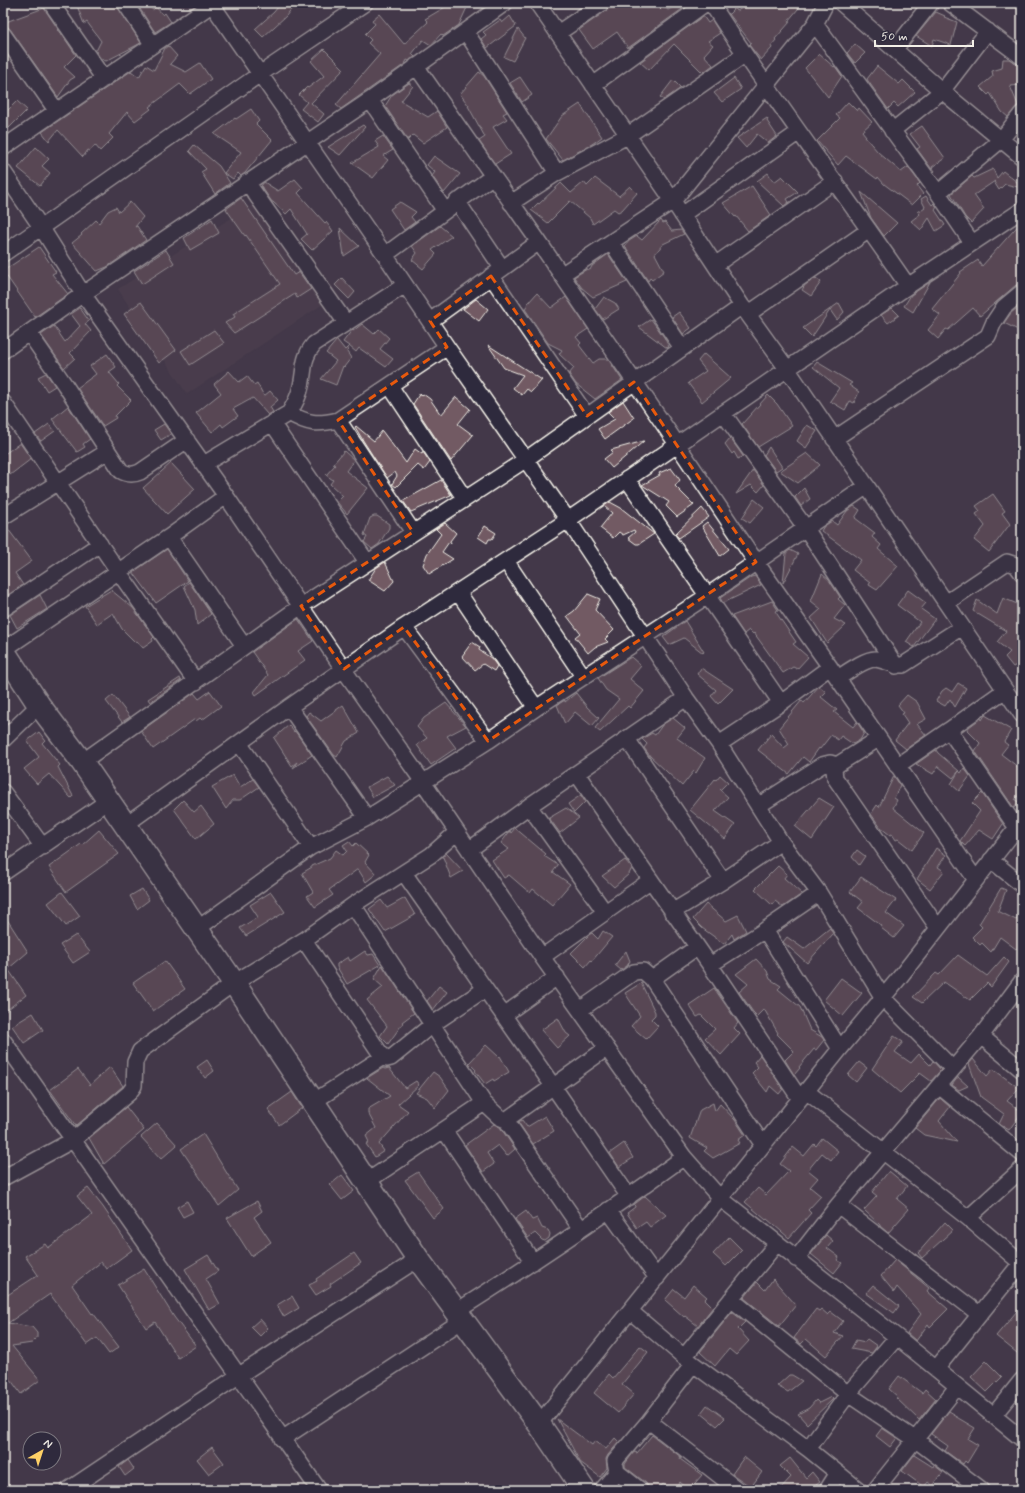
<svg xmlns="http://www.w3.org/2000/svg" width="1025" height="1493" font-family="Mynerve,sans-serif">
  <rect width="100%" height="100%" fill="#433849"/>
  <filter id="ink" filterUnits="userSpaceOnUse"><feTurbulence type="fractalNoise" baseFrequency=".025" numOctaves="2"/><feDisplacementMap in="SourceGraphic" scale="8" xChannelSelector="R" yChannelSelector="G"/><feConvolveMatrix kernelMatrix="1 2 1 2 8 2 1 2 1" color-interpolation-filters="sRGB"/></filter>
  <g filter="url(#ink)">
    <path fill="#514251" d="M257 202 329 300 187 394 118 289Z"/>
    <path fill="#725a64" stroke="#f4f1e8" d="M76 3H115L141 43 106 61 100 58 96 51 101 41 87 22 84 24Z
      M144 3 153 10 155 6 163 15 165 13 171 22 155 32 140 9Z
      M281 3H296L286 16 263 37 255 29 274 12Z
      M452 3H469L459 25 443 36 441 34 431 45 423 40 412 54 415 57 409 61 407 60 405 64 341 109 336 105 380 54 368 43 371 40 365 34 375 24 372 20 379 14 404 44 428 22 425 19Z
      M611 3H659L668 10 680 3H683L685 7 628 48 617 32 593 49 579 30 607 10Z
      M750 3H803L788 21 790 22 775 39 776 40 771 46 772 48 761 60 749 45 751 43 729 14 735 8 737 11Z
      M44 8 58 29 57 30 61 33 76 55 64 67 75 77 70 80 58 97 10 29 3 25V23Z
      M936 12 945 16 944 17 957 22 951 45 934 39 932 46 916 36Z
      M510 16 516 26 487 48 481 39 486 35 483 32 500 20 502 23Z
      M703 16 708 23 712 20 720 33 708 41 713 45 704 55 713 65 704 72 702 70 701 71 674 44 649 70 640 62Z
      M518 29 525 38 513 61 504 57Z
      M855 44 865 53 855 63 847 53Z
      M168 46 177 56 170 64 186 72 200 63 211 79 190 94 180 84 149 107 151 109 135 121 127 112 109 134 113 138 100 151 95 145 90 151 88 150 83 157 58 130 49 141 42 132 131 71 139 77 146 65 154 70 165 48Z
      M324 49 344 69 311 103 324 114 318 122 301 109 307 102 299 95 307 87 308 88 324 76 311 61Z
      M819 54 834 67 835 66 842 76 828 97 805 68Z
      M1003 59H1009L1017 64 1022 66V85L1010 86 1018 105 1008 117 1002 112 990 93 988 95 980 87 993 76 992 71 1002 68Z
      M877 66 899 84 903 80 915 92 898 107 894 103 888 109 868 81 867 79Z
      M479 72 484 76 507 112 503 114 507 119 493 127 511 154 495 164 479 141 485 137 468 106H469L460 94Z
      M520 77 532 95 522 102 510 83Z
      M734 78 741 89 722 102 714 93Z
      M673 80 681 88 664 100 660 97Z
      M409 83 413 86 401 101 428 117 437 111 447 127 423 143 413 135 408 140 385 106 392 95Z
      M17 101 27 110 9 128 3 122V115Z
      M848 102 857 111 859 108 872 122 862 131 866 136 865 137 878 152 901 172 908 167 920 183 917 186 923 194 912 205 884 184 878 177 877 179 846 156 838 165 817 141 840 118 836 115Z
      M580 104 602 137 592 144 563 160 546 139 562 116Z
      M251 109 259 121 256 124 272 140 245 173 241 176 238 173 233 179 224 173 241 152 214 134 235 118 236 119Z
      M767 118 768 119 767 121 777 136 768 143 757 134 746 148 737 138Z
      M363 125 365 127 340 155 328 147Z
      M922 126 945 158 932 167 935 171 934 172 917 149 920 147 910 134Z
      M383 136 393 150 383 156 388 160 373 178 352 163 379 147 375 141Z
      M194 145 219 166 230 183 215 194 201 172 206 169 189 151Z
      M36 147 49 159 42 166 50 173 40 186 18 168Z
      M434 156 460 174 444 193 432 176 435 172 427 165Z
      M993 169 997 178 1003 171 1022 186V188L1005 184 999 190 994 182 995 181 974 195 984 209 971 223 965 217 951 194 972 176 974 178Z
      M768 173 774 182 782 176 798 192 787 199 789 202 784 206 757 181Z
      M595 178 619 196 630 186 637 193 622 210 618 212 614 209 593 224 590 218 570 201 548 223 531 210 538 203 539 204 561 183 571 193 584 182 587 186Z
      M295 179 303 188 298 193 325 223 326 222 333 231 312 250 301 239 307 234 291 209 286 214 273 202H272L261 186 264 182 278 191Z
      M752 186 771 215 748 231 736 216 735 217 723 203Z
      M861 192 897 223 884 236 871 218Z
      M926 196 932 205 934 203 937 207 935 210 945 225 936 231 929 218 921 230 911 221 920 214 918 212 925 207 921 199Z
      M241 198 294 275 299 272 311 289 297 298 295 294 234 333 225 323 235 317 233 314 280 284 246 235 245 236 226 209Z
      M130 202 143 217 135 227 137 226 146 240 107 267 97 271 72 243 82 235 81 234 96 220 99 223 108 211 116 207 119 212Z
      M400 202 416 212 411 217 415 222 404 230 390 209Z
      M212 219 219 233 190 250 184 238Z
      M661 220 663 223 665 222 672 231 681 230 684 234 663 244 655 254 664 271 652 280 650 278 648 281 625 246 629 241 637 236 642 240Z
      M1022 221V283L1016 285 980 316 973 308 948 330 946 329 938 339 928 330 940 315 932 309 961 273 960 272 978 260 982 266Z
      M440 226 452 236 432 250 436 254 423 269 412 260 417 253 412 246Z
      M340 228 359 246 344 256Z
      M39 247 56 272 52 274 68 294 35 317 3 271Z
      M166 250 174 263 142 284 134 271Z
      M608 254 627 282 593 297 582 288 574 277 587 269 590 270 592 266Z
      M342 278 355 292 349 299 335 285Z
      M816 278 821 282 811 296 802 290 805 285Z
      M930 282 913 312 904 306 911 295Z
      M537 293 551 308 566 297 588 329 576 337 581 343 579 345 593 363 599 359H608L622 380 595 399 576 384 569 374 574 368 559 354 562 350 548 343 525 309 528 303Z
      M604 297 615 303 619 309 603 319 595 309Z
      M476 299 488 309 479 321 463 309Z
      M141 302 176 350 159 363 124 314Z
      M839 303 844 312 837 320 830 310 812 337 803 328Z
      M1022 304V332L1004 323 1011 313Z
      M80 308 89 321 85 324 91 331 70 353 75 358 64 368 41 335 54 326 65 342 80 326 71 314Z
      M892 308 899 315 888 323 881 315Z
      M679 312 691 328 683 334 672 317Z
      M651 319 664 337 669 347 667 348 639 327Z
      M362 324 374 334 379 329 389 338 380 349 393 359 386 367 359 348 356 352 349 346 347 352 351 358 344 367 343 366 336 385 321 379 336 361 326 353 337 340 345 350 349 346 343 342 352 330 353 331Z
      M214 330 224 343 190 365 181 351Z
      M488 345 542 380 531 392 527 389 522 395 513 388 523 375 504 368Z
      M107 354 116 367 109 372 119 384 117 386 131 400 115 416 116 418 103 426 77 388 96 374 90 366Z
      M704 354 731 378 702 402 688 383 706 371 698 361Z
      M817 362 852 383 849 385 859 392 854 403 850 401 845 410 830 401 839 388 813 367Z
      M229 371 239 382 247 376 254 385 257 383 264 396 270 391 278 400 270 407 273 412 268 415 253 398 233 409 238 416 223 427 221 424 212 432 196 413 221 393 214 384Z
      M46 373 55 386 47 391 38 377Z
      M420 393 422 395 423 394 430 399 441 415 456 397 470 409 458 424 473 435 451 461 413 404Z
      M768 395 777 404 792 426 758 447 742 424Z
      M623 401 634 418 605 439 598 429 615 419 608 412Z
      M68 406 90 439 83 444 85 447 77 452 52 419Z
      M49 424 55 431 41 441 35 434Z
      M164 424 171 434 161 440 154 430Z
      M807 425 817 431 806 448 797 441Z
      M356 426 374 441 382 431 406 463 415 449 422 454 423 452 430 462 424 470 418 465 396 487 392 484 397 476 395 472 387 478 364 442 355 427Z
      M730 438 743 456 738 459 734 452 732 454 725 444Z
      M644 441 612 468 604 459 613 452 611 450Z
      M20 443 31 459 10 475 3 465V455Z
      M769 447 782 467 776 471 764 455Z
      M344 451 354 460 346 471 368 488 347 514 337 502 343 496 330 484 333 480 326 475 335 465 333 464Z
      M807 453 820 465 798 483 780 471Z
      M171 463 195 489 167 514 143 488Z
      M671 468 680 480 675 486 694 505 677 517 666 506 669 502 642 485 660 475 659 473Z
      M753 470 764 485 758 492 751 485 736 494Z
      M441 480 451 495 411 512 403 501Z
      M804 488 810 499 801 506 795 497Z
      M993 494 1005 511 1002 513 1010 524 989 552 974 540 985 526 976 514 980 511 976 506Z
      M754 499 764 507 750 523 742 518Z
      M610 502 621 508 654 534 639 544H636L628 538 635 532 634 530 623 535 619 532 613 538 600 528 612 513 604 506Z
      M854 506 860 510 855 518 875 533 872 537 881 545 878 549 898 566 877 590 869 585 870 583 853 570 861 560 821 531 824 526 832 521 837 525 847 511Z
      M702 508 709 517 679 538 675 534Z
      M374 516H377L389 524V528L379 544 372 549 364 542 367 537 364 535 370 518Z
      M707 522 729 549 720 556 702 526Z
      M445 523 456 533 450 541 451 544 449 542 442 552 453 559 429 574 423 565 427 554 441 534 436 529Z
      M5 525 32 561 15 573 23 585 3 598V526Z
      M485 526 496 533 492 539H489L487 543 478 537Z
      M167 549 188 581 156 603 133 572Z
      M790 550 798 554 783 583 786 553Z
      M385 562 394 581 385 591 368 580 376 568Z
      M822 574 829 580 840 597 838 599 845 605 834 619 846 625 827 643 811 618 821 609 811 601Z
      M755 576 761 585 723 603 720 598 751 577Z
      M189 582 211 614 197 625 195 610 184 586Z
      M111 590 133 608 154 637 152 639 153 641 143 648 137 641 135 642 122 629 113 613 97 624 85 606Z
      M908 590 926 603 921 609 935 619 914 647 906 642 920 622 897 605Z
      M588 594 600 599 595 610 614 630 605 639 608 642 595 647 588 653 575 637 580 633 567 616 574 611Z
      M40 595 47 609 17 628 10 615Z
      M1003 598 1022 606V662L1013 667 1005 657 1010 652 997 642 1006 631 973 611 977 600 997 614Z
      M772 601 778 610 775 611 796 642 793 644 808 657 797 669 793 667 783 673 754 633 753 634 749 630 744 634 732 616Z
      M298 619 313 641 298 651 305 660 256 695 254 692 268 675 252 652Z
      M685 621 704 652 703 653 684 638 669 645 663 637Z
      M472 642 480 647 479 650 491 658 497 666 494 671 483 664 475 670 462 656Z
      M631 657 641 666 630 679 644 691 630 708 628 706 600 732 595 728 619 699 606 690 598 678Z
      M701 668 733 689 718 704 711 696 716 690 697 674Z
      M180 678 181 680 150 702 148 699Z
      M958 683 966 688 955 707 950 699 945 706 936 701 942 691 946 688 952 692Z
      M819 686 826 692 821 697 837 710 834 712 853 727 857 722 864 733 860 740 853 744 841 736 838 740 831 735 820 749 819 748 809 762 803 757 789 774 758 750 771 734 784 748 789 744 779 728 802 700 804 703Z
      M210 691 221 706 202 720 200 718 196 721 195 719 153 749 141 731 194 693 199 699Z
      M576 693 587 707 599 718 592 726 575 712 565 724 557 705 565 700V702Z
      M113 695 130 717 122 722 106 701Z
      M907 695 917 702 926 719 917 724 926 735 906 749 895 740 908 723 902 714 904 713 898 705Z
      M446 703 466 726 447 736 456 748 431 765 417 745 427 738 417 727 424 718Z
      M343 705 359 733 346 741 337 757 334 755 306 716 309 712 321 721Z
      M985 715 1011 730 1004 742 1008 745 1001 754 1022 770V790L1015 800 1019 802 1014 808 975 751 980 743 967 730 969 727 981 718 982 720Z
      M673 718 685 728 677 738 705 758 696 773 694 771 682 786 650 756 644 748 647 744 642 739 652 733 655 735 663 724Z
      M289 725 294 732 295 731 312 755 293 768 297 762 292 766 274 738Z
      M39 732 45 740 42 743 60 765 58 767 73 796 71 798 49 774 37 784 24 769 39 757 27 741Z
      M936 750 938 753 959 771 953 778 938 766 933 774 916 764Z
      M964 768 970 776 959 791 951 784 959 771 961 773Z
      M233 775 240 787 253 779 259 787 240 800H233L226 809 212 787Z
      M720 775 728 782 720 790 728 797 715 811 735 825 725 839 690 810 715 779 716 780Z
      M387 776 395 785 373 797 367 787Z
      M894 776 900 785 894 798 897 800 893 808 924 833 912 850 898 839 896 840 892 834 890 835 881 828 871 814 877 805 879 807Z
      M982 793 1003 824 993 839 979 830 965 846 960 841 980 811 972 803Z
      M581 795 585 802 574 813 568 804Z
      M819 798 834 807 812 840 795 826Z
      M183 800 194 812 201 806 214 824 196 839 174 809Z
      M566 808 579 818 560 833 549 818Z
      M515 828 546 854 544 856 558 865 553 872 570 884 552 905 533 889 530 893 509 875 504 878 492 860 509 849 501 843 510 831 511 833Z
      M99 830 119 854 66 892 49 867 81 844 82 845Z
      M349 841 353 846 356 843 369 855 365 862 376 874 366 882 358 869 329 890 333 895 315 907 307 896 313 892 302 873 312 867V866L330 858 336 850 343 855 347 851 343 845Z
      M936 848 946 855 938 867 944 871 930 889 917 879Z
      M857 850 865 856 859 865 852 857Z
      M446 853 463 871 451 878 443 857Z
      M625 860 632 868 629 874 614 887 602 876Z
      M778 866 787 874 784 878 802 894 783 907 775 901 772 905 755 889Z
      M861 877 896 900 886 913 904 926 894 938 881 928 882 926 858 908 863 902 850 892Z
      M1001 888 1006 890 998 911 1016 920 1022 912V943L1016 949 1000 937 991 952 982 943 980 945 972 937 982 927 979 924Z
      M142 889 149 900 137 909 130 896Z
      M62 892 80 916 66 926 48 903Z
      M271 892 285 912 246 936 240 928 258 917 250 905Z
      M405 898 415 915 385 932 369 909 381 900 387 908Z
      M706 904 726 921 738 915 746 931 734 939 732 934 724 944 702 928 693 919Z
      M3 913 28 952 8 969 26 995 3 1013Z
      M830 928 833 934 807 963 783 942 787 937 804 949Z
      M603 931 612 937 592 961 591 960 585 967 571 953 590 934 592 933 598 939Z
      M76 935 90 952 73 963 60 945Z
      M365 951 368 955 373 954 380 965 347 984 337 967V964L348 957 350 961Z
      M626 951 630 961 627 966 621 970 615 965Z
      M958 955 987 976 1004 957 1009 962 991 987 987 983 970 1000 944 982 922 1003 913 997 936 973 939 975Z
      M756 959 767 971 770 979 781 986 778 989 800 1007 810 1030 822 1037 824 1040 816 1050 814 1049 799 1067 800 1068 794 1075 785 1060 794 1051 777 1034 778 1033 764 1009 757 1016 753 1012 739 992 748 984 736 974Z
      M165 961 185 989 153 1011 133 983Z
      M382 965 414 1013 402 1022 403 1023 388 1044 380 1036 387 1026 367 1000 383 987 374 979Z
      M841 978 862 993 843 1016 824 1000Z
      M641 983 655 1012V1015L651 1019 658 1026 646 1039 631 1026 640 1016 625 993Z
      M439 986 447 992 433 1010 427 1001Z
      M714 988 738 1023 734 1028 740 1034 721 1055 705 1038 715 1029 701 1015 697 1017 689 1005Z
      M33 1013 43 1030 24 1043 12 1026Z
      M558 1018 566 1033 570 1036 557 1048 541 1030Z
      M894 1036 903 1042 895 1052 911 1063 919 1054 930 1065 933 1061 941 1070 931 1081 920 1073 900 1093 872 1069Z
      M486 1045 499 1057 500 1056 509 1072 494 1081 493 1079 485 1084 475 1071 476 1070 469 1063Z
      M760 1055 783 1089 779 1094 770 1086 767 1092 752 1073 758 1067 754 1062Z
      M973 1059 987 1076 993 1069 1019 1088 1007 1101 1022 1112 1009 1130 999 1124 1004 1114 981 1097 969 1064Z
      M207 1060 214 1071 205 1078 197 1067Z
      M859 1062 867 1068 856 1082 848 1075Z
      M110 1067 123 1086 76 1126 50 1090 78 1069 90 1085Z
      M383 1068 385 1069 389 1068 405 1088 416 1081 419 1085 398 1104 408 1111 379 1144 384 1151 375 1157 366 1144 369 1142 366 1136 376 1128 368 1113V1109L390 1096 367 1078Z
      M433 1072 440 1077 449 1090 435 1108 427 1098 416 1093Z
      M958 1077 968 1086 959 1090 952 1085Z
      M292 1092 302 1108 279 1125 268 1109Z
      M940 1098 950 1107 939 1121 957 1142 924 1135 915 1128Z
      M713 1103 715 1111 720 1104 735 1120 745 1135 738 1140 740 1143 713 1158 704 1151 707 1148 690 1138 700 1110Z
      M126 1107 144 1130 104 1164 89 1138Z
      M545 1116 554 1131 533 1144 518 1122 522 1120 527 1127Z
      M157 1123 177 1145 161 1159 141 1137Z
      M494 1124 500 1127 515 1149 507 1156 498 1145 487 1153 494 1164 483 1172 465 1145Z
      M203 1134 228 1175 238 1190 219 1206 181 1149Z
      M822 1138 838 1151 831 1160 822 1153 808 1170 818 1178 810 1187 821 1196 808 1210 811 1213 789 1238 767 1219 766 1220 745 1202 758 1188 766 1195 789 1171 780 1164 793 1147 804 1156 814 1144 816 1146Z
      M624 1143 633 1158 619 1167 610 1153Z
      M889 1171 907 1186 897 1199 909 1209 888 1233 880 1226V1225L864 1210 877 1196 872 1192Z
      M418 1172 444 1209 433 1218 405 1180Z
      M342 1175 354 1191 342 1200 330 1185Z
      M88 1188 103 1207 132 1250 106 1269 101 1262 72 1285 92 1314 93 1313 119 1347 109 1354 97 1338 87 1345 50 1294 8 1323 32 1327 37 1333V1338L32 1343 12 1346 40 1380 21 1394 3 1369V1298L38 1275 25 1256 45 1244 48 1248 92 1215 77 1196Z
      M645 1196 666 1215 650 1227 646 1222 637 1228 627 1213 635 1207 634 1204 636 1203Z
      M187 1201 193 1212 183 1217 177 1207Z
      M257 1201 262 1211 254 1217 271 1242 251 1256 227 1218Z
      M526 1211 532 1220 537 1218 542 1228 548 1230 550 1234 549 1238 545 1241 542 1240 535 1233 528 1238 515 1219Z
      M945 1222 953 1230 922 1258 918 1253Z
      M826 1235 833 1241 827 1248 839 1257 837 1260 842 1263 834 1273 811 1254Z
      M729 1237 742 1250 726 1266 713 1254Z
      M354 1253 361 1263 330 1284 331 1286 316 1295 309 1285 317 1281 316 1279Z
      M208 1255 218 1271 206 1279 220 1304 209 1310 185 1269Z
      M895 1260 929 1288 927 1291 948 1309 930 1327 928 1324 916 1341 907 1333 921 1314 897 1287 894 1292 881 1276Z
      M144 1269 174 1317 196 1346 178 1358 155 1322 146 1328 118 1285Z
      M773 1279 796 1305 779 1326 744 1298 757 1282 765 1290Z
      M693 1285 707 1297 705 1299 713 1307 698 1326 685 1316 684 1317 665 1300 674 1289 684 1297Z
      M873 1285 899 1306 894 1313 866 1293Z
      M292 1296 299 1308 284 1317 277 1305Z
      M1022 1305V1357L996 1336Z
      M816 1309 819 1311 821 1309 828 1315 831 1312 843 1321 834 1333 843 1336 826 1356 806 1339 801 1344 794 1338Z
      M732 1312 745 1322 738 1329 749 1341 736 1355 729 1349 715 1366 700 1352Z
      M260 1319 268 1328 260 1336 251 1327Z
      M867 1339 877 1346 872 1353 851 1349 856 1340 865 1342Z
      M640 1346 648 1352 622 1384 634 1394 618 1413 594 1393 609 1374 613 1378Z
      M986 1361 1002 1377 987 1392 971 1377Z
      M789 1375H792L802 1381 788 1392 777 1386Z
      M899 1376 922 1393 925 1389 936 1399 919 1420 896 1398 898 1397 889 1389Z
      M831 1397 833 1399 807 1424 798 1414 809 1408 816 1400 819 1403Z
      M707 1405 725 1418 717 1426 701 1413Z
      M949 1411 954 1414 953 1415 975 1428 968 1439 978 1445 967 1463 965 1461 963 1464 945 1451 948 1446 931 1434Z
      M557 1419 592 1445 595 1441 606 1449 615 1438 619 1442 608 1455 606 1459 607 1468 600 1477 580 1462Z
      M882 1428 897 1438 890 1447 876 1436Z
      M652 1435 681 1457 680 1459 702 1475 689 1490 680 1482 674 1490H671L663 1484 658 1490H651L646 1483 625 1467V1464L633 1453 635 1452 637 1453Z
      M212 1447 224 1463 209 1474 197 1459Z
      M914 1455 933 1467 934 1465 943 1472 933 1486 928 1482 924 1487 902 1471Z
      M744 1457 762 1472 751 1487 732 1474Z
      M790 1458 806 1478 812 1472 820 1482 810 1490H779L791 1477 780 1466Z
      M128 1460 134 1469 125 1476 119 1467Z"/>
    <g fill="none" stroke-linecap="round" stroke-linejoin="round">
      <defs>
        <path id="street" d="M51 3 104 79
          M125 3 153 45
          M211 3 385 255 447 347 568 520 686 698 719 744 781 842 819 893 883 998 953 1069
          M537 3 673 201 742 306 788 370 1022 715
          M711 3C773 100 843 191 908 286
          M841 3 942 91 1022 157
          M950 3 1022 57
          M815 24 938 193 972 243
          M466 32 557 173
          M558 33 602 3
          M3 34 56 110
          M895 49 931 3
          M416 66 539 242 677 444 756 562 830 667 976 880
          M593 85 706 3
          M370 100 445 211
          M892 131 942 91 988 31
          M3 148 214 3
          M3 171 41 227 83 294 226 496 344 670 423 782 542 957 684 1157 720 1198 897 1337 1022 1439
          M247 182 346 323
          M938 193 1001 140 1022 113
          M457 201 502 268
          M511 203 557 173 627 136 744 55
          M682 215 799 132
          M611 242 682 348
          M3 254 260 74 365 3
          M385 255 493 176
          M715 265 835 181
          M561 275 673 201 815 24 826 3
          M491 276 587 416
          M748 314 869 230
          M430 321 539 242
          M29 333 65 385 121 471C128 475 133 475 140 472L187 440
          M3 351 83 294 370 100 505 3
          M390 386 465 499
          M3 402 118 571 196 682
          M289 413C308 424 317 425 338 420L447 347
          M723 413 805 527 896 666
          M338 420 413 532
          M272 423 367 562
          M834 439 988 336 994 322 1004 307 1022 292
          M204 464 289 413C295 404 299 396 301 386 305 369 302 358 314 344L405 285
          M627 479 781 703
          M3 517 108 451
          M169 537 244 646
          M506 561 583 676
          M458 592 536 708
          M946 603 1007 562 1016 565 1022 573
          M3 609 100 544
          M404 627 488 741
          M3 650 169 537 226 496
          M838 678C846 673 865 659 875 659 885 660 892 666 903 665L962 627
          M1005 690 949 730 1017 828
          M289 707 367 818
          M627 739 723 881
          M878 739 837 765 834 770 835 778 938 928
          M3 740 39 705
          M239 743 311 847
          M719 744 781 703 830 667
          M82 762 301 606 525 460 742 306
          M897 766 949 730
          M577 774 710 965 800 1099
          M3 792 43 847
          M529 806 605 912
          M758 806 822 765 830 763 837 765
          M125 825 289 707 404 627 568 520 908 286 1022 210
          M469 850 529 806 686 698
          M991 860 1022 885
          M3 873 108 801
          M404 873 553 1086 629 1197
          M353 905 484 1103 499 1117 506 1120 581 1229
          M672 912 723 881 781 842
          M197 929 311 847 367 818 488 741 536 708 707 596 867 486
          M765 930 840 1049
          M304 940 380 1053 387 1059 391 1058 433 1024 485 989
          M542 957 651 880
          M710 965 765 930 819 893
          M652 979 697 947
          M580 1010 634 972 643 971 652 979 763 1145
          M504 1015 557 977
          M981 1036 1022 1070
          M3 1040 319 1490
          M939 1086 1022 1154
          M806 1091 968 1218 1022 1264
          M313 1102 383 1057
          M506 1120 607 1048
          M444 1130 533 1262
          M3 1178 73 1140 129 1093 134 1086 135 1062 140 1051 234 983 304 940 353 905 431 855 457 832
          M366 1182 484 1103
          M838 1205 979 1314
          M608 1210 657 1278
          M968 1218 1022 1169
          M796 1259 838 1205 981 1036 1022 981
          M731 1299 848 1394 916 1440 982 1490
          M457 1311C534 1262 610 1211 684 1157
          M630 1311 684 1357 808 1449 859 1490
          M684 1357 777 1243
          M936 1369 1021 1263
          M993 1416 1022 1380
          M649 1421 738 1490
          M539 1424 840 1049 900 977 1022 821
          M282 1439 463 1320
          M808 1449 848 1394 897 1337
          M68 1490 238 1376 418 1259
          M602 1490 617 1472
          M640 1490 617 1472 615 1461 649 1421 693 1364
          M827 1490 838 1473
          M875 1490 957 1387"/>
        <path id="secondary" d="M3 650 39 705 82 762 234 983 418 1259 539 1424 584 1490"/>
      </defs>
      <use href="#street" stroke="#f4f1e8" stroke-width="18"/>
      <use href="#secondary" stroke="#f4f1e8" stroke-width="25"/>
      <use href="#street" stroke="#2f2a3d" stroke-width="15"/>
      <use href="#secondary" stroke="#2f2a3d" stroke-width="22"/>
    </g>
  </g>
  <path d="M0 0H1025V1493H0ZM491 276 587 416 634 382 756 562 488 741 404 627 344 669 301 606 413 532 338 420 447 347 430 321Z" fill="#433849" fill-opacity=".55" fill-rule="evenodd"/>
  <path fill="none" stroke="#e8590c" stroke-width="3" stroke-dasharray="8 5" stroke-linejoin="round" d="M491 276 587 416 634 382 756 562 488 741 404 627 344 669 301 606 413 532 338 420 447 347 430 321Z"/>
  <rect width="1025" height="1493" fill="none" stroke="#2f2a3d" stroke-width="16"/>
  <rect x="8" y="8" width="1009" height="1477" fill="none" stroke="#f4f1e8" stroke-width="1.5" filter="url(#ink)"/>
  <g transform="translate(42 1451) rotate(39)"><circle r="19" fill="#2f2a3d" stroke="#7e7a81"/>
  <path d="M0-3L7 15L0 10L-7 15Z" fill="#ffd166"/>
  <text y="-6" font-size="11" font-weight="bold" text-anchor="middle" fill="#f4f1e8">N</text>
  </g>
  <path d="M875 40v6h98v-6" fill="none" stroke="#f4f1e8" stroke-width="2"/>
  <text x="881" y="40" font-size="12" fill="#f4f1e8" stroke="#2f2a3d" stroke-width="3" paint-order="stroke">50 m</text>
</svg>
